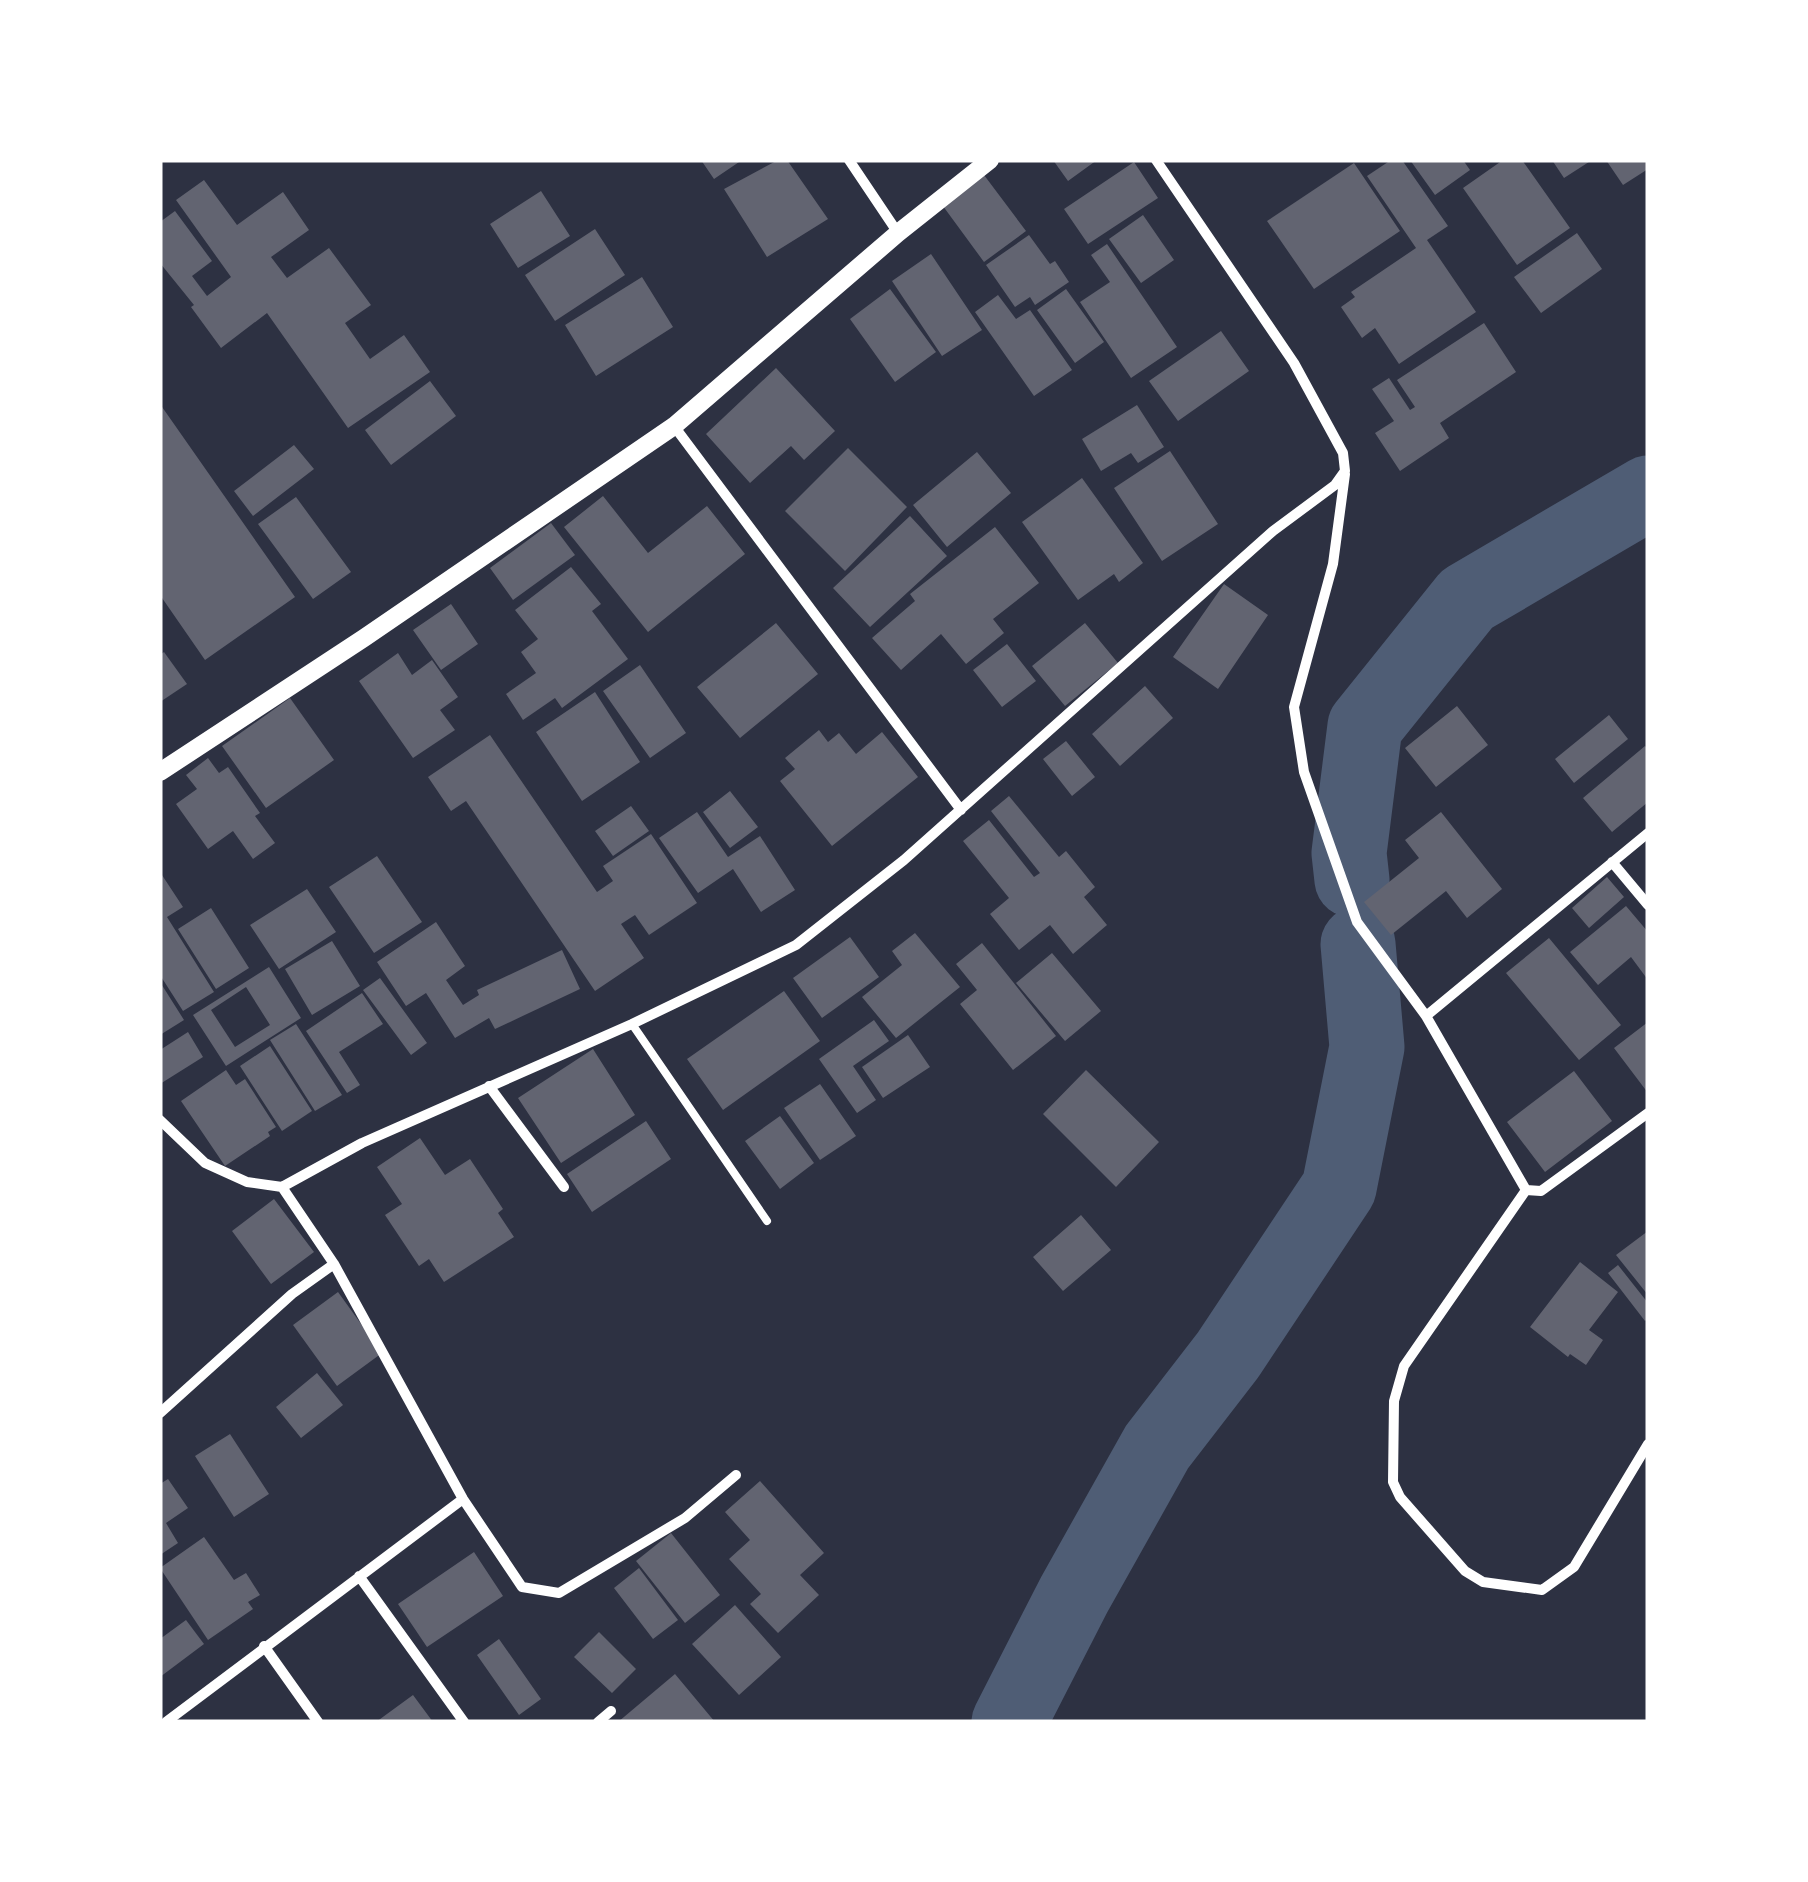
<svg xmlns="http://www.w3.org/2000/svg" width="1808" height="1882" font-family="Montserrat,sans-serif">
  <rect width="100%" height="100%" fill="#2d3142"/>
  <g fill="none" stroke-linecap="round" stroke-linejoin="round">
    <path stroke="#4f5d75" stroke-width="75" d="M1352 880 1349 853 1365 726 1467 599 1648 493
      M1009 1722 1074 1595 1157 1447 1228 1355 1339 1188 1367 1047 1358 944"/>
  </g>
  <path fill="#626471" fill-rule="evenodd" d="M701 160H742L714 179Z
    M778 160H787L828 219 767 257 724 189Z
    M1053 160H1097L1068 181Z
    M1391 160H1402L1448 226 1427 240 1476 312 1399 364 1375 328 1362 338 1341 307 1355 297 1351 292 1416 248 1367 176Z
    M1410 160H1463L1470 170 1435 195Z
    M1503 160H1522L1570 228 1517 265 1463 188Z
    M1552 160H1592L1564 178Z
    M1606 160H1648V169L1623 185Z
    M1134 162 1158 198 1088 244 1064 209Z
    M1354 163 1400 231 1314 289 1267 221Z
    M981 171 1026 231 984 262 940 202Z
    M204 180 237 225 283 192 309 230 271 257 287 278 329 248 371 305 345 323 370 359 404 335 430 372 348 428 267 313 221 348 191 307 194 305 160 263V222L175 211 212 261 192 276 207 296 231 277 176 200Z
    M541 191 570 236 518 268 490 224Z
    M1143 215 1174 260 1141 283 1109 239Z
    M595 229 625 275 555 321 525 275Z
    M1577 233 1602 269 1541 313 1514 277Z
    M1029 235 1050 264 1055 261 1069 282 1035 305 1030 297 1015 307 986 265Z
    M1107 244 1177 347 1131 378 1080 302 1110 282 1091 255Z
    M931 254 982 330 942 356 892 281Z
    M642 277 673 327 596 376 565 325Z
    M890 289 936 352 895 382 850 319Z
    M1066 289 1104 342 1075 363 1037 310Z
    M998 295 1016 319 1030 310 1072 370 1034 396 975 312Z
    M1484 323 1516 372 1440 423 1449 438 1400 471 1375 433 1394 421 1372 389 1389 378 1410 410 1415 407 1397 380Z
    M1221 331 1249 371 1178 421 1149 381Z
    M776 368 835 431 804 460 791 446 750 483 706 434Z
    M430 381 456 416 391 465 365 430Z
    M160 404 295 597 205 660 160 595Z
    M1137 405 1164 447 1138 463 1131 453 1101 471 1082 439Z
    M294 445 314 469 253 516 234 491Z
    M848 448 907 507 845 571 785 511Z
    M1170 451 1218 524 1162 561 1114 488Z
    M977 452 1011 493 947 547 913 505Z
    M1082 478 1143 563 1119 582 1114 574 1078 600 1022 522Z
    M603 496 648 553 707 506 745 554 648 632 564 527Z
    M296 497 351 572 313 599 258 524Z
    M910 516 947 556 870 627 833 588Z
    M551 523 575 555 513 600 490 568Z
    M995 527 1039 583 993 619 1004 633 966 664 941 634 901 670 872 638 915 601 910 594Z
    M571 567 601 604 592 611 628 659 562 708 555 698 523 720 506 694 536 673 521 652 538 639 515 610Z
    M1224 584 1268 615 1218 689 1173 657Z
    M451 604 478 644 441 670 413 630Z
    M776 623 818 674 740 738 697 687Z
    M1085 623 1118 663 1065 706 1032 666Z
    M1007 644 1036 681 1002 707 973 670Z
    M164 652 187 684 160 702V655Z
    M398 653 412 675 432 660 458 697 440 710 455 730 413 758 359 681Z
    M640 665 686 733 650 758 603 691Z
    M1145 686 1173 718 1120 766 1092 734Z
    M595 692 640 762 582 801 536 732Z
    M290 698 334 760 266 808 222 746Z
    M1457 706 1488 745 1436 787 1405 748Z
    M1609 715 1628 739 1574 783 1555 759Z
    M819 730 828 742 839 733 856 754 882 732 918 777 832 846 780 781 795 769 785 758Z
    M490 735 597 892 613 881 603 866 651 834 697 903 649 935 635 915 621 924 644 958 595 991 466 801 451 811 428 777Z
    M1066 741 1095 777 1072 796 1043 759Z
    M1645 746 1648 749V802L1612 832 1583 798Z
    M208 758 219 773 228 767 260 813 255 816 275 843 253 859 233 831 208 849 176 804 197 789 186 775Z
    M730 791 758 827 730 848 703 812Z
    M1009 796 1059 857 1066 851 1095 887 1084 897 1107 925 1073 954 1050 925 1019 950 990 914 1009 898 963 841 989 820 1034 877 1040 873 991 811Z
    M631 806 649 831 613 856 595 831Z
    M697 812 728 857 760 836 795 890 761 912 733 869 698 893 659 838Z
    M1441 812 1502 889 1467 918 1446 891 1391 935 1364 902 1419 858 1405 840Z
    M377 856 422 922 374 953 329 887Z
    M160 872 183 907 167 917 214 992 183 1011 160 975Z
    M1607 877 1624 897 1589 928 1572 908Z
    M307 889 336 932 279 969 250 925Z
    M1626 906 1648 932V980L1631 957 1598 985 1570 952Z
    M211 908 249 968 216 989 178 929Z
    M436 922 465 966 446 980 463 1005 479 995 477 990 562 950 580 989 495 1029 489 1018 455 1038 426 993 406 1006 377 962Z
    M915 933 960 987 896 1038 862 997 902 965 892 951Z
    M850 937 879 977 822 1018 793 978Z
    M1549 938 1621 1025 1579 1060 1506 973Z
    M332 941 360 986 312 1015 285 969Z
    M982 943 1056 1036 1013 1070 960 1004 977 990 956 964Z
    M1052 953 1101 1011 1065 1041 1016 983Z
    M269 967 301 1018 226 1066 193 1015ZM246 987 270 1025 235 1047 211 1010Z
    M380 978 427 1043 411 1055 363 990Z
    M160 982 184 1020 160 1035Z
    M784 991 820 1041 723 1110 687 1059Z
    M362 993 383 1024 339 1052 360 1085 347 1093 306 1031Z
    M874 1020 889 1041 853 1066 876 1100 857 1113 819 1059Z
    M1648 1022V1093L1614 1048Z
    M296 1024 342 1095 315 1111 270 1040Z
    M188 1032 203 1057 160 1084V1050Z
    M908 1035 930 1067 883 1098 862 1067Z
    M270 1046 312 1111 282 1131 240 1066Z
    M593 1049 635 1115 561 1163 518 1098Z
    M226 1070 236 1085 245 1079 276 1127 268 1132 270 1136 225 1166 181 1101Z
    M1086 1070 1159 1142 1116 1187 1043 1114Z
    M1574 1071 1612 1121 1545 1172 1507 1122Z
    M820 1084 856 1136 820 1160 784 1108Z
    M780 1116 814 1163 780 1189 745 1141Z
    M646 1121 671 1159 592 1212 567 1174Z
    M420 1138 445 1175 470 1159 503 1209 498 1213 514 1237 444 1282 429 1259 419 1266 385 1215 402 1204 377 1167Z
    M274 1199 314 1252 271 1284 232 1231Z
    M1081 1215 1111 1250 1063 1291 1033 1257Z
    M1648 1231V1295L1616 1255Z
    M1580 1262 1618 1292 1589 1330 1603 1340 1586 1365 1570 1354 1568 1357 1530 1327Z
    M1618 1265 1648 1303V1318L1645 1321 1608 1273Z
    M338 1292 382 1353 337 1386 293 1325Z
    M317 1373 343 1405 301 1438 276 1407Z
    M230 1434 269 1494 234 1517 195 1456Z
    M168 1479 188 1508 166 1523 178 1543 160 1555V1484Z
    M760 1481 824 1553 800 1575 819 1595 778 1633 750 1604 761 1594 729 1559 750 1540 725 1512Z
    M671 1533 720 1595 685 1623 636 1561Z
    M204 1537 234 1580 246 1573 260 1595 248 1602 253 1609 208 1640 160 1568Z
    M474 1552 503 1596 427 1647 398 1604Z
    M639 1568 678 1620 653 1639 614 1588Z
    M735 1605 781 1657 739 1695 692 1644Z
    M186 1620 204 1644 160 1677V1639Z
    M599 1632 636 1669 612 1693 574 1657Z
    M499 1639 541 1699 519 1715 477 1655Z
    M675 1674 715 1722H618Z
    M413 1695 433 1722H376Z"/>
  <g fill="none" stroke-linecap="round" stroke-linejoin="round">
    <path stroke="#fff" stroke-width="8" d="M632 1024 767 1221"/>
    <path stroke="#fff" stroke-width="10" d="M849 160 898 233
      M674 426 961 810
      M1345 474 1333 564 1294 707 1304 772 1357 922 1426 1016 1526 1190 1541 1191 1648 1113
      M1612 862 1648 905
      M1426 1016 1648 833
      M489 1086 564 1187
      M160 1120 205 1163 247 1182 282 1187 362 1143 632 1024 796 945 904 860 1273 531 1335 485 1345 471 1343 453 1294 363 1156 160
      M282 1187 334 1264 463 1499 522 1587 559 1593 685 1518 736 1475
      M1526 1190 1404 1366 1394 1401 1393 1482 1400 1497 1465 1571 1483 1582 1542 1590 1574 1567 1648 1444
      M160 1413 292 1294 334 1264
      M359 1576 464 1722
      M264 1646 318 1722
      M166 1722 463 1499
      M598 1722 611 1711"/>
    <path stroke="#fff" stroke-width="18" d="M160 772 364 638 674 426 898 233 990 160"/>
  </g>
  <rect width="1808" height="1882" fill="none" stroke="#ffffff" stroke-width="325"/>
</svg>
